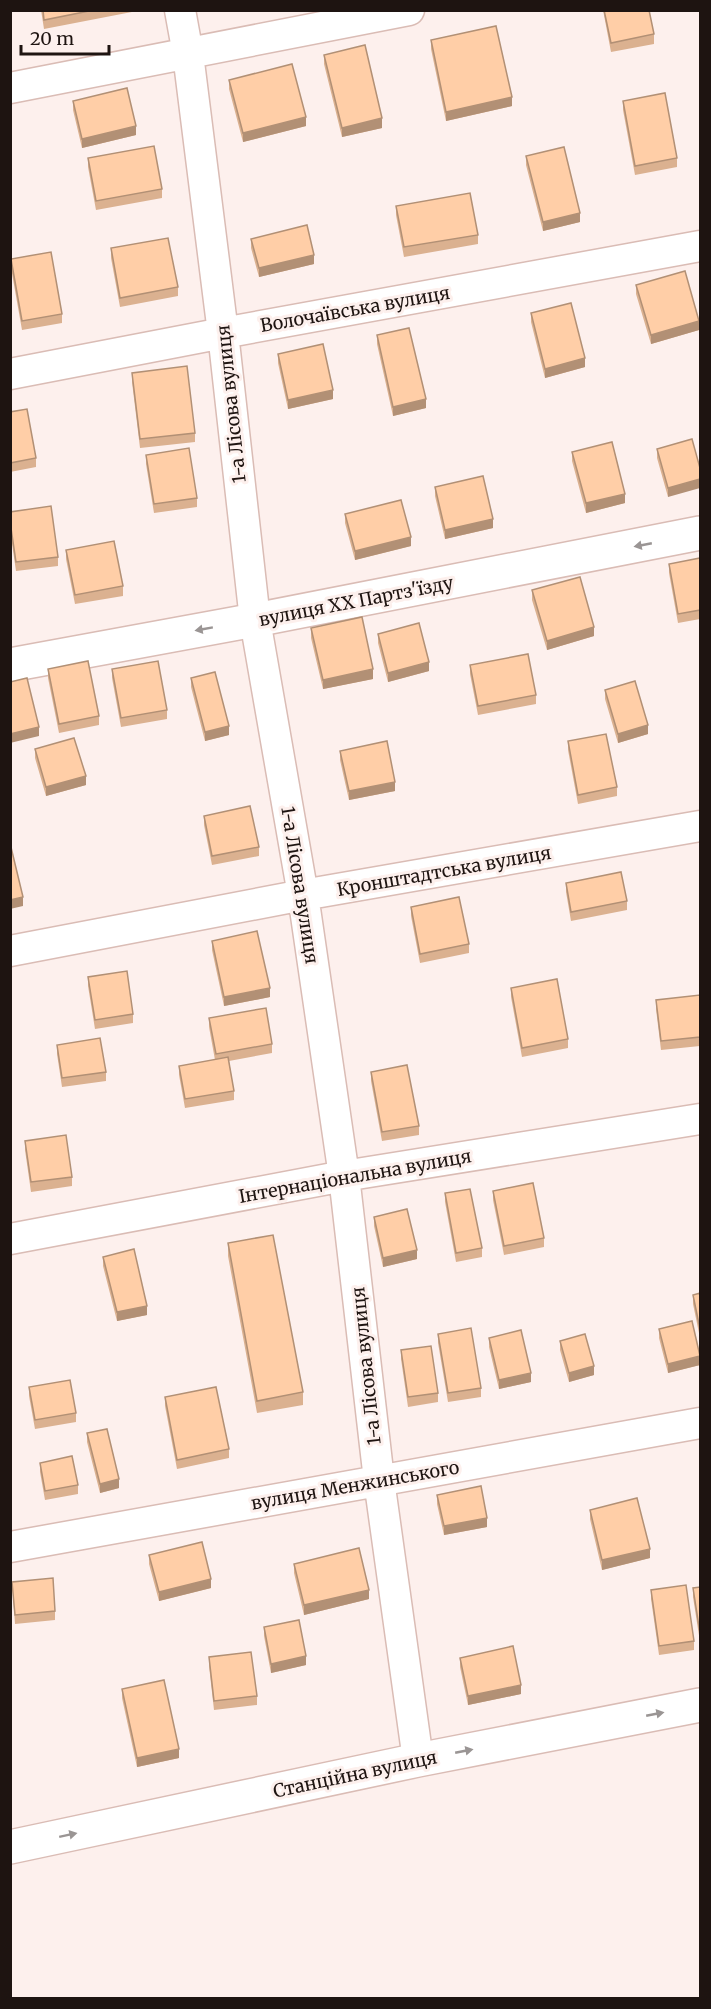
<svg xmlns="http://www.w3.org/2000/svg" width="711" height="2009" font-family="Merriweather,serif">
  <rect width="100%" height="100%" fill="#fdf0ed"/>
  <g fill="none" stroke-linecap="round" stroke-linejoin="round">
    <defs>
      <path id="street" d="M180 10 188 54 223 333 255 620 303 895 344 1176 379 1480 418 1760
        M10 88 409 10
        M10 374 223 333 700 246
        M10 951 303 895 700 826
        M10 1239 344 1176 700 1119
        M10 1547 700 1423"/>
      <path id="secondary" d="M10 665 255 620 700 533
        M10 1847 418 1760 700 1705"/>
    </defs>
    <use href="#street" stroke="#dabcb5" stroke-width="33"/>
    <use href="#secondary" stroke="#dabcb5" stroke-width="36"/>
    <use href="#street" stroke="#fff" stroke-width="30"/>
    <use href="#secondary" stroke="#fff" stroke-width="33"/>
  </g>
  <path fill="#dbb190" d="M41 10H137V11L44 29Z
    M603 10H649L654 34V44L611 52Z
    M431 40 512 106 446 121 431 49Z
    M324 55 382 128 342 137 324 64Z
    M229 80 306 126 243 142 229 89Z
    M73 101 136 135 82 148 73 110Z
    M623 101 677 158V167L635 175 623 110Z
    M526 156 580 222 543 231 526 165Z
    M88 158 162 189V198L96 210 88 167Z
    M396 206 478 235V244L404 257 396 215Z
    M251 239 314 264 259 277 251 248Z
    M111 248 178 287V296L120 307 111 258Z
    M11 259 62 314V323L22 330 11 268Z
    M636 285 699 330 651 344 636 294Z
    M531 313 585 367 545 378 531 322Z
    M377 335 426 408 393 416 377 344Z
    M278 354 333 399 288 409 278 363Z
    M132 373 195 433V442L140 448 132 382Z
    M10 412 36 458V467L10 472Z
    M692 439 668 497 657 458V449Z
    M572 452 625 503 586 513 572 461Z
    M146 455 197 498V507L154 513 146 464Z
    M435 487 493 528 445 539 435 496Z
    M10 512 58 557V566L16 571 10 530Z
    M345 514 411 546 355 560 345 523Z
    M66 550 123 586V596L75 604 66 559Z
    M700 558V619L678 623 669 573V564Z
    M532 590 594 636 547 650 532 600Z
    M311 628 373 679 323 689 311 638Z
    M378 634 429 671 388 682 378 643Z
    M470 665 536 695V704L478 715 470 674Z
    M48 669 99 716V725L59 733 48 678Z
    M112 669 167 710V719L121 727 112 678Z
    M191 678 229 735 205 741 191 687Z
    M605 690 648 734 618 743 605 699Z
    M568 741 617 787V796L578 804 568 750Z
    M35 749 86 785 46 796 35 758Z
    M340 751 395 791 349 800 340 760Z
    M204 816 259 847V856L212 865 204 825Z
    M566 883 627 901V910L571 921 566 892Z
    M411 907 469 944V953L420 963 411 916Z
    M212 941 270 997 224 1006 212 950Z
    M88 977 133 1014V1023L95 1029 88 986Z
    M511 988 568 1039V1048L522 1057 511 997Z
    M700 998V1046L661 1050 656 1009V1000Z
    M209 1018 272 1044V1053L229 1061 234 1091V1100L185 1108 179 1075V1066L215 1060 209 1027Z
    M57 1045 106 1072V1081L62 1087 57 1054Z
    M371 1072 419 1126V1135L382 1141 371 1081Z
    M25 1141 72 1177V1186L31 1192 25 1150Z
    M493 1191 544 1238V1247L504 1255 493 1200Z
    M445 1193 482 1248V1257L456 1262 445 1202Z
    M374 1217 417 1259 383 1267 374 1226Z
    M228 1243 303 1392V1405L257 1413 228 1256Z
    M103 1257 147 1315 117 1321 103 1266Z
    M700 1293V1338L693 1304V1295Z
    M659 1329 700 1365 668 1373 659 1338Z
    M438 1334 481 1388V1397L448 1402 438 1343Z
    M489 1338 531 1382 499 1389 489 1347Z
    M560 1341 594 1375 569 1382 560 1350Z
    M401 1350 438 1393V1402L408 1407 401 1359Z
    M29 1387 76 1413V1422L35 1429 29 1396Z
    M165 1397 229 1449V1458L177 1469 165 1406Z
    M87 1433 119 1488 100 1493 87 1442Z
    M40 1463 78 1485V1494L45 1500 40 1472Z
    M437 1495 487 1527 444 1535 437 1504Z
    M590 1510 650 1558 602 1570 590 1519Z
    M149 1555 211 1588 159 1601 149 1564Z
    M294 1564 369 1599 304 1615 294 1573Z
    M12 1582 55 1611V1620L15 1624Z
    M700 1587V1642L693 1597V1588Z
    M651 1590 694 1641V1650L659 1655 651 1599Z
    M264 1627 306 1665 271 1673 264 1636Z
    M209 1657 257 1696V1705L214 1710 209 1666Z
    M460 1658 521 1694 468 1705 460 1667Z
    M122 1689 179 1758 137 1767 122 1698Z"/>
  <path fill="#b29075" d="M512 97V106L446 121V112Z
    M306 117V126L243 142V133Z
    M382 118V128L342 137V128Z
    M136 126V135L82 148V139Z
    M580 213V222L543 231V222Z
    M314 255V264L259 277V268Z
    M699 321V330L651 344V335Z
    M585 358V367L545 378V369Z
    M333 390V399L288 409V400Z
    M426 399V408L393 416V407Z
    M700 479V488L668 497V488Z
    M625 494V503L586 513V503Z
    M493 519V528L445 539V530Z
    M411 537V546L355 560V551Z
    M594 627V636L547 650V641Z
    M429 662V671L388 682V673Z
    M373 669V679L323 689V680Z
    M648 725V734L618 743V734Z
    M229 726V735L205 741V732Z
    M39 727V736L10 743V734Z
    M86 776V785L46 796V787Z
    M395 782V791L349 800V791Z
    M23 897V906L10 909V900Z
    M270 988V997L224 1006V997Z
    M417 1250V1259L383 1267V1258Z
    M147 1306V1315L117 1321V1312Z
    M700 1356V1365L668 1373V1364Z
    M594 1366V1375L569 1382V1373Z
    M531 1373V1382L499 1389V1380Z
    M119 1479V1488L100 1493V1484Z
    M487 1518V1527L444 1535V1526Z
    M650 1549V1558L602 1570V1560Z
    M211 1579V1588L159 1601V1592Z
    M369 1590V1599L304 1615V1605Z
    M306 1656V1665L271 1673V1664Z
    M521 1685V1694L468 1705V1696Z
    M179 1749V1758L137 1767V1758Z"/>
  <path fill="#ffcea7" stroke="#b29075" stroke-width="1.5" d="M43 10H94L44 20Z
    M604 10H649L654 34 611 43Z
    M496 26 512 97 446 112 431 40Z
    M365 45 382 118 342 128 324 55Z
    M292 64 306 117 243 133 229 80Z
    M127 88 136 126 82 139 73 101Z
    M665 93 677 158 635 166 623 101Z
    M154 146 162 189 96 201 88 158Z
    M564 147 580 213 543 222 526 156Z
    M470 193 478 235 404 247 396 206Z
    M307 225 314 255 259 268 251 239Z
    M168 238 178 287 120 298 111 248Z
    M51 252 62 314 22 321 11 259Z
    M685 271 699 321 651 335 636 285Z
    M571 303 585 358 545 369 531 313Z
    M409 328 426 399 393 407 377 335Z
    M323 344 333 390 288 400 278 354Z
    M187 366 195 433 140 439 132 373Z
    M27 409 36 458 10 463V412Z
    M692 439 700 468V479L668 488 657 449Z
    M612 442 625 494 586 503 572 452Z
    M189 448 197 498 154 504 146 455Z
    M483 476 493 519 445 530 435 487Z
    M401 500 411 537 355 551 345 514Z
    M51 506 58 557 16 562 10 521V512Z
    M114 541 123 586 75 595 66 550Z
    M700 558V610L678 614 669 564Z
    M580 577 594 627 547 641 532 590Z
    M362 617 373 669 323 680 311 628Z
    M419 623 429 662 388 673 378 634Z
    M528 654 536 695 478 706 470 665Z
    M88 661 99 716 59 724 48 669Z
    M158 661 167 710 121 718 112 669Z
    M215 672 229 726 205 732 191 678Z
    M27 678 39 727 10 734V682Z
    M635 681 648 725 618 734 605 690Z
    M606 734 617 787 578 795 568 741Z
    M74 738 86 776 46 787 35 749Z
    M387 741 395 782 349 791 340 751Z
    M250 806 259 847 212 856 204 816Z
    M10 843 23 897 10 900Z
    M621 872 627 901 571 912 566 883Z
    M459 897 469 944 420 954 411 907Z
    M257 931 270 988 224 997 212 941Z
    M127 971 133 1014 95 1020 88 977Z
    M557 979 568 1039 522 1048 511 988Z
    M700 995V1037L661 1041 656 1000Z
    M266 1008 272 1044 216 1054 209 1018Z
    M100 1038 106 1072 62 1078 57 1045Z
    M228 1057 234 1091 185 1099 179 1066Z
    M407 1065 419 1126 382 1132 371 1072Z
    M66 1135 72 1177 31 1182 25 1141Z
    M533 1183 544 1238 504 1246 493 1191Z
    M470 1189 482 1248 456 1253 445 1193Z
    M407 1209 417 1250 383 1258 374 1217Z
    M273 1235 303 1392 257 1401 228 1243Z
    M134 1249 147 1306 117 1312 103 1257Z
    M700 1293V1329L693 1295Z
    M692 1321 700 1356 668 1364 659 1329Z
    M471 1328 481 1388 448 1393 438 1334Z
    M521 1330 531 1373 499 1380 489 1338Z
    M585 1334 594 1366 569 1373 560 1341Z
    M431 1346 438 1393 408 1397 401 1350Z
    M70 1380 76 1413 35 1420 29 1387Z
    M216 1387 229 1449 177 1460 165 1397Z
    M107 1429 119 1479 100 1484 87 1433Z
    M72 1456 78 1485 45 1491 40 1463Z
    M481 1486 487 1518 444 1526 437 1495Z
    M637 1498 650 1549 602 1560 590 1510Z
    M202 1542 211 1579 159 1592 149 1555Z
    M359 1548 369 1590 304 1605 294 1564Z
    M53 1578 55 1611 15 1615 12 1582Z
    M686 1585 694 1641 659 1646 651 1590Z
    M700 1587V1633L693 1588Z
    M299 1620 306 1656 271 1664 264 1627Z
    M513 1646 521 1685 468 1696 460 1658Z
    M251 1652 257 1696 214 1701 209 1657Z
    M164 1680 179 1749 137 1758 122 1689Z"/>
  <defs><path id="oneway-solid" d="M-6-.8H1V-3.2L6.5 0L1 3.2V.8H-6Z" transform="scale(1.5)"/></defs>
  <g fill="#9a9594">
    <use href="#oneway-solid" transform="translate(643 545) rotate(169)"/>
    <use href="#oneway-solid" transform="translate(204 629) rotate(170)"/>
    <use href="#oneway-solid" transform="translate(655 1714) rotate(-11)"/>
    <use href="#oneway-solid" transform="translate(464 1751) rotate(-11)"/>
    <use href="#oneway-solid" transform="translate(68 1835) rotate(-12)"/>
  </g>
  <g text-anchor="middle" dominant-baseline="central" stroke-width="6" stroke-linejoin="round" paint-order="stroke">
    <g font-size="18" fill="#1e1411" stroke="#fdf0ed">
      <text transform="translate(355 309) rotate(-10)">Волочаївська вулиця</text>
      <text transform="translate(231 404) rotate(-96)">1-а Лісова вулиця</text>
      <text transform="translate(356 601) rotate(-11)">вулиця XX Партз'їзду</text>
      <text transform="translate(444 871) rotate(-10)">Кронштадтська вулиця</text>
      <text transform="translate(300 885) rotate(81)">1-а Лісова вулиця</text>
      <text transform="translate(355 1176) rotate(-10)">Інтернаціональна вулиця</text>
      <text transform="translate(366 1366) rotate(-96)">1-а Лісова вулиця</text>
      <text transform="translate(355 1485) rotate(-10)">вулиця Менжинського</text>
      <text transform="translate(355 1774) rotate(-12)">Станційна вулиця</text>
    </g>
  </g>
  <rect width="711" height="2009" fill="none" stroke="#1e1411" stroke-width="24"/>
  <path d="M21 45v9h88v-9" fill="none" stroke="#1e1411" stroke-width="3"/>
  <text x="30" y="45" font-size="18" fill="#1e1411" stroke="#fdf0ed" stroke-width="4.5" paint-order="stroke">20 m</text>
</svg>
